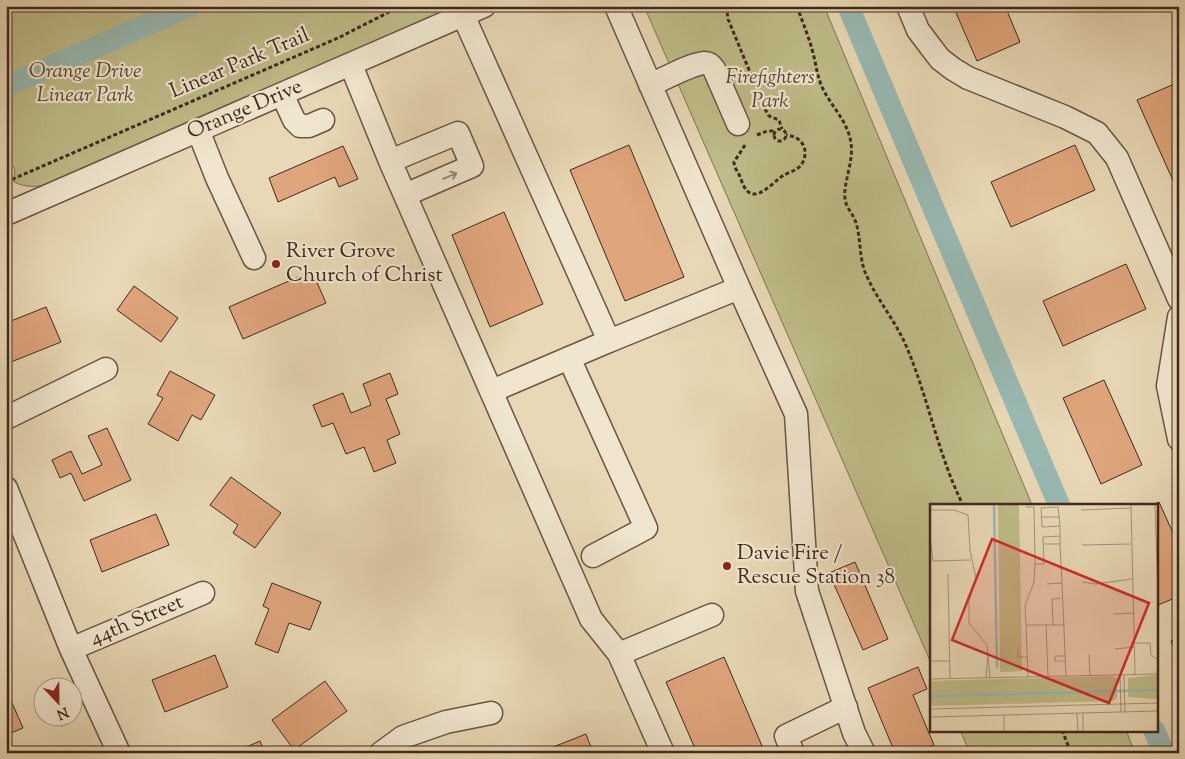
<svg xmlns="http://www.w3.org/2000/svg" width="1185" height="759" font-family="'Sorts Mill Goudy',serif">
  <rect width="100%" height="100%" fill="#e8d8b5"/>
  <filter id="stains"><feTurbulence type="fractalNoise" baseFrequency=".004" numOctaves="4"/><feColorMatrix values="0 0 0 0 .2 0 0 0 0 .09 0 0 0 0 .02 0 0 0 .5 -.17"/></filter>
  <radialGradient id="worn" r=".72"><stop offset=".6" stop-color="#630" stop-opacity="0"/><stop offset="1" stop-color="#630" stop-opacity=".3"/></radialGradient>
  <path fill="#bebc88" stroke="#7f7253" d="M21 6H459L50 184C37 187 26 188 14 182L15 170 6 155V13Z
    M644 6H824L1032 505H931V663Z
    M960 730H1126L1135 753H970Z"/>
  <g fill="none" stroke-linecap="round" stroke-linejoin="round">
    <path stroke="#98b9b2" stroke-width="22" d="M848 6 1059 505
      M6 86 191 6
      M1154 730 1164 753"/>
  </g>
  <path fill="#dfa57c" stroke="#40291e" d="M953 6H1005L1020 42 977 61Z
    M1179 82V184L1175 185 1137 100Z
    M629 145 684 277 625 301 570 170Z
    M1075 145 1095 190 1011 227 991 182Z
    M343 146 358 179 339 187 335 177 278 202 269 178Z
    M504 212 543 304 490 327 452 235Z
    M1126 264 1146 309 1063 346 1043 301Z
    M312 271 326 303 243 339 229 307Z
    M134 286 178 318 161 342 117 310Z
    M46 307 61 342 6 364V323Z
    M170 371 215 395 201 420 192 415 178 441 148 424 163 398 157 395Z
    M390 373 398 394 386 399 400 434 387 440 396 463 374 472 364 447 346 454 333 423 322 427 313 405 343 393 351 413 371 405 363 384Z
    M1104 380 1142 465 1101 484 1063 398Z
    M107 428 131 480 84 501 71 473 60 478 52 460 71 451 82 474 102 465 88 436Z
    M231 477 281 513 255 548 233 533 238 525 210 505Z
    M1159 502 1179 546V596L1156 606V505H1152Z
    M156 514 169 545 102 572 90 540Z
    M855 562 888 639 863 650 829 573Z
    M272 583 321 602 310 630 289 623 278 653 255 644 269 609 263 606Z
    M1179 638V660L1171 641Z
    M215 655 228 687 165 712 152 680Z
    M724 657 765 753H697L666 682Z
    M918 667 927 689 913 695 934 745 916 753H895L868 688Z
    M325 681 347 711 294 750 272 720Z
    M6 689 23 728 6 735Z
    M586 734 593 753H538Z
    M260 741 265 753H233Z"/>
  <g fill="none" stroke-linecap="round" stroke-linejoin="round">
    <defs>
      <path id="minor" d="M908 6 918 30 930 46 940 59 953 69 968 78 1065 117 1097 133 1117 158 1179 299
        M463 15 609 341 739 288 616 6
        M351 65 390 161 591 619 619 654
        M650 85C664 79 691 64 704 63 709 63 711 65 714 69L738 124
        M282 94 294 120 300 126H309L323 120
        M198 130 217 178 254 258
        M390 161 458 133 472 166 405 195
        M6 214 484 6
        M739 288 796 414 807 591 854 733 864 753
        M1179 317 1168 386 1179 439
        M569 358 646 528 593 556
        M492 391 609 341
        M6 418 106 369
        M6 488 71 649 119 753
        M71 649 203 593
        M381 753 403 737 446 722 491 713
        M663 753 619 654 712 615
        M793 753 786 736 846 707"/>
    </defs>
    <use href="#minor" stroke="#6a5544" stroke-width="25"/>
    <path stroke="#40291e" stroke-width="3" stroke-dasharray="4 2.5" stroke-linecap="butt" d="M728 6 727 11 728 19 766 111 769 116 779 120 782 129
      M797 6C802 21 808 35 812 49 816 63 817 77 823 89 832 107 848 122 851 143 854 161 843 183 845 199 846 208 854 215 856 223 861 239 859 256 865 272 876 299 896 321 907 348 929 400 938 455 963 505
      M774 135a6 6 0 1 1 12 0a6 6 0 1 1-12 0Z
      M757 135 767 131H775
      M745 145 734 162C734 168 739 173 741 179 750 208 767 188 781 177 786 173 793 172 798 168 806 162 808 148 800 141 797 137 791 136 786 135
      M6 182 338 38 401 6
      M1062 730 1071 753"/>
    <use href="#minor" stroke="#f0e6cf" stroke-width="22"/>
  </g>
  <defs><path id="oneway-shaft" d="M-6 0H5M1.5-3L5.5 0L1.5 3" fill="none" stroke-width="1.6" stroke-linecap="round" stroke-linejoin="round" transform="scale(1.25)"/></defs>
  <use stroke="#988876" href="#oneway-shaft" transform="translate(450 176) rotate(-23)"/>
  <g fill="#8f2418" stroke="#f0e6cf" stroke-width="2">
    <circle cx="276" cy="264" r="5"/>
    <circle cx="727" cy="566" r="5"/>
  </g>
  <g text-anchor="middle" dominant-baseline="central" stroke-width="4.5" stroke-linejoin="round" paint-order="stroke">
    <g font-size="21" fill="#40291e" stroke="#f0e6cf">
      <text transform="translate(240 64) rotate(-23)">Linear Park Trail</text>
      <text transform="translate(245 110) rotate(-23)">Orange Drive</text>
      <text transform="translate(137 621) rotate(-23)">44th Street</text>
    </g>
    <g font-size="21" font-style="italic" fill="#594633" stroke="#f0e6cf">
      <text x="85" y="72">Orange Drive<tspan x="85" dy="24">Linear Park</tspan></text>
      <text x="770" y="78">Firefighters<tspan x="770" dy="24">Park</tspan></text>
    </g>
    <g font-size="21" fill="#40291e" stroke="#f0e6cf" text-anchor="start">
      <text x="286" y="252">River Grove<tspan x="286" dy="24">Church of Christ</tspan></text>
      <text x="737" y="554">Davie Fire /<tspan x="737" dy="24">Rescue Station 38</tspan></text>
    </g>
  </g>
  <g transform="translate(930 504)">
    <rect width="228" height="228" fill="#e8d8b5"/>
    <path d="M68 1H89L92 167 70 168ZM227 171V195L198 193V174ZM182 172 187 174V194L183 197 0 202V177Z" fill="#bebc88"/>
    <path fill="none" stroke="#98b9b2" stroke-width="2.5" d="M64 1 67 164M0 192 228 186"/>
    <path fill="none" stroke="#a59279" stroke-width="1" d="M201 1 205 170M225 1 228 89M96 3H104L105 56 104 78 95 102 96 121M0 6H24L38 11 40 46 46 74 39 96V119L57 141 60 174M151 6 201 4M111 13H130M0 34 3 57 41 56M114 40H130V22L112 23 111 4 128 3 130 22M152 41 201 40M105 60H114L113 33 130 32M18 70 20 175M152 78 165 80 202 75M132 79 136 172M117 80 132 79 130 40M184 110 204 109M116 121H135M123 121 122 95 130 94M204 139H220L221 151 228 156M88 143V153H97M185 145 204 143M159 151 160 171M136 152H125V157H136M0 157H20M190 171 191 208M194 171 195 208M98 173 96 121H116L118 172M56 174 58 149M0 175 228 170M0 205 228 199M147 209 148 227M153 209V227M74 211V227M0 213 228 207"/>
    <path fill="#d62828" fill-opacity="0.15" stroke="#d62828" stroke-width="2.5" d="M62 35 219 99 179 199 22 136Z"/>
    <rect width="228" height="228" fill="none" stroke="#40291e" stroke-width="2.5"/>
  </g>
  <rect width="1185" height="759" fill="none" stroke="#e8d8b5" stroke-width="25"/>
  <rect x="8" y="8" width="1170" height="744" fill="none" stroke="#40291e" stroke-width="2.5"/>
  <rect x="12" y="12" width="1160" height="734" fill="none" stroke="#40291e"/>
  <g transform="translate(58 702) rotate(158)"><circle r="24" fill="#f0e6cf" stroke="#aa9a88"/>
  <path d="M0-4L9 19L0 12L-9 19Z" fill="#8f2418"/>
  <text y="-8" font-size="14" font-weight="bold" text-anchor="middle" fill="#40291e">N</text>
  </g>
  <rect width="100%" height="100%" filter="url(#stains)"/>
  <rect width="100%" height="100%" fill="url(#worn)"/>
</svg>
